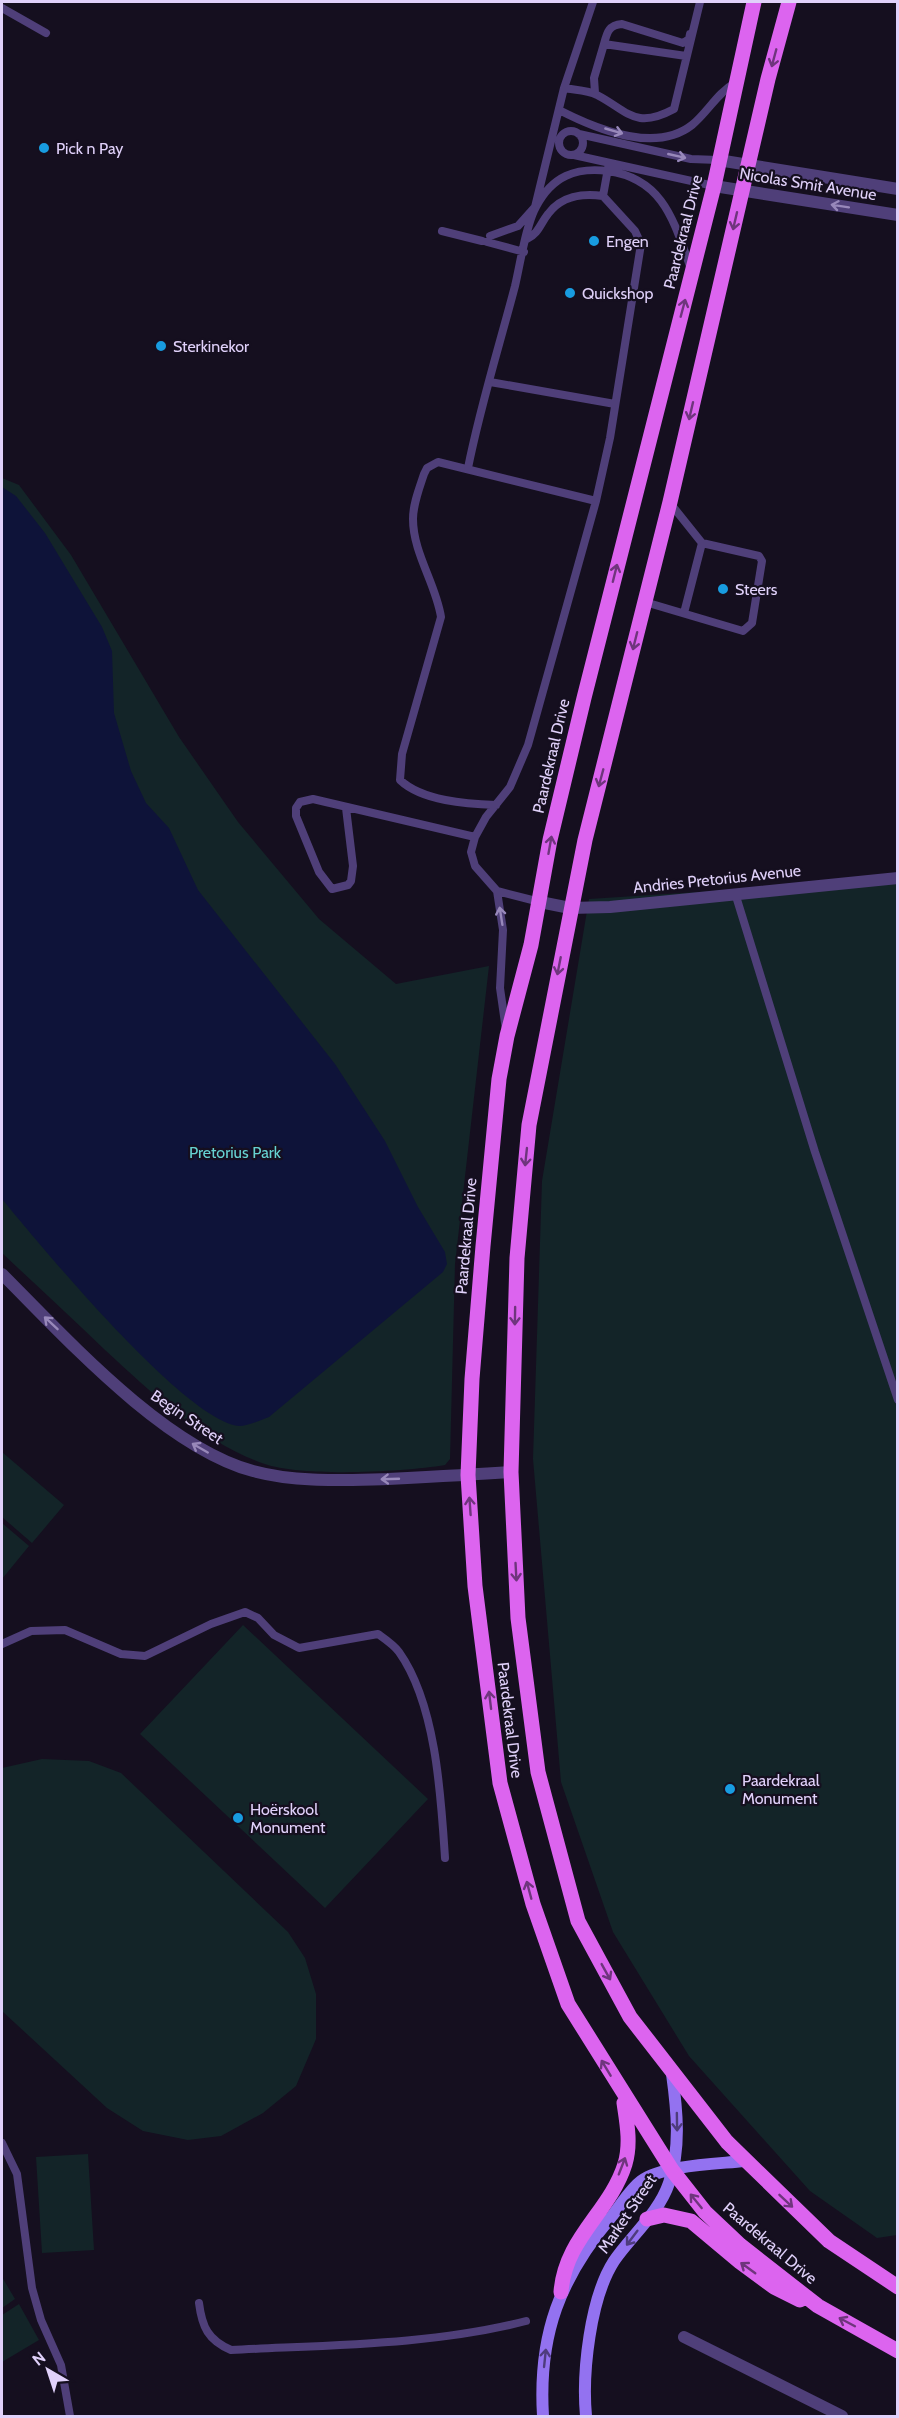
<svg xmlns="http://www.w3.org/2000/svg" width="899" height="2418" font-family="Cabin,sans-serif">
  <rect width="100%" height="100%" fill="#150f1f"/>
  <path fill="#132428" d="M2 478 19 485 71 555 179 737 238 822 319 919 396 984 489 966 455 1264 450 1459 445 1465C403 1472 297 1478 259 1462 199 1439 151 1392 105 1350 71 1317 36 1285 2 1253Z
    M897 879V2235L877 2238 810 2191 689 2056 613 1932 561 1782 533 1459 542 1181 589 899Z
    M2 1452 64 1505 32 1543 2 1517Z
    M2 1523 29 1546 2 1579Z
    M243 1625 428 1799 325 1908 140 1734Z
    M42 1759 89 1761 121 1773 288 1932 305 1958 316 1994V2039L296 2086 263 2113 221 2136 188 2140 143 2131 107 2108 2 2011V1768Z
    M88 2154 94 2250 42 2253 36 2157Z
    M2 2277 15 2299 2 2308Z
    M19 2304 39 2340 2 2362V2315Z"/>
  <path fill="#0e1339" d="M2 487 16 496 45 533 102 627 112 651 114 713 131 771 146 803 169 828 198 890 335 1064 385 1141 418 1207 445 1252 447 1264 443 1272 269 1417C261 1420 248 1426 239 1426 185 1421 40 1245 2 1199Z"/>
  <g fill="none" stroke-linecap="round" stroke-linejoin="round">
    <path stroke="#4f3f79" stroke-width="8" d="M2 8 46 33
      M604 44C607 32 609 25 622 24L683 43 689 39 690 34
      M564 88 593 2
      M595 93 594 78 604 44 686 56
      M559 110C596 129 655 154 692 125 708 112 717 93 735 83
      M559 143a12 12 0 1 1 24 0a12 12 0 1 1-24 0Z
      M579 134 691 159 718 160
      M574 155 714 186
      M442 231 482 241
      M490 236 518 226 535 207 564 88C574 90 588 90 597 95 628 111 635 130 674 109L700 2
      M527 239C539 233 540 224 548 214 561 196 583 193 603 196
      M487 242 524 252
      M490 382 615 404
      M468 468C480 407 499 347 515 286 520 265 526 224 536 207 552 176 576 167 608 171 664 179 674 222 691 269
      M596 501 610 438 641 244 635 231 603 196 609 163
      M645 602 743 631 752 623 762 561 759 556 702 543 670 503
      M684 613 702 543
      M496 805C467 804 422 801 400 780L402 754 441 617C436 584 413 553 413 519 413 504 419 489 424 474L427 468 438 462 596 501 528 745 510 787 486 817 475 837 471 852 475 866 497 891 540 902
      M346 808 353 866 351 881 348 885 332 889 319 872 296 816V808L300 802 313 799 475 837
      M497 891 503 930 500 988 506 1030
      M735 893 815 1152 898 1400
      M2 1644 31 1631 65 1630 121 1654 145 1656 211 1624 245 1612 258 1618 274 1635 299 1648 378 1634C385 1639 394 1645 399 1652 436 1704 441 1796 445 1858
      M2 2143 17 2174 32 2288 41 2320 61 2365 70 2416
      M199 2303C202 2327 208 2340 231 2350 327 2345 434 2345 526 2321"/>
    <path stroke="#4f3f79" stroke-width="12" d="M718 160 898 189
      M714 186 898 215
      M540 902 570 908 610 907 898 878
      M2 1274C66 1338 164 1447 253 1471 297 1483 344 1480 388 1479 429 1477 470 1475 511 1472
      M684 2337 842 2416"/>
    <path stroke="#9372f0" stroke-width="12" d="M543 2416C538 2334 560 2278 612 2216 621 2205 630 2189 641 2181 663 2165 717 2164 744 2161
      M586 2416C582 2373 590 2298 614 2261 631 2236 659 2213 669 2183 681 2148 677 2110 672 2074"/>
    <path stroke="#dc64ef" stroke-width="15" d="M754 2 714 186 584 698 550 840 531 945 507 1036 499 1079 483 1246 472 1379 468 1475 475 1586 500 1783 533 1904 568 2004 672 2170 705 2212 740 2245 818 2306 898 2351
      M789 2 768 79 670 502 585 840 529 1125 517 1258 511 1472 518 1618 538 1772 578 1921 630 2017 727 2142 829 2241 898 2287
      M647 2219 664 2215 691 2221 740 2262 774 2287 800 2300
      M561 2292C565 2238 610 2212 625 2164 631 2144 627 2123 624 2103"/>
  </g>
  <defs><path id="oneway-shaft" d="M-6 0H5M1.5-3L5.5 0L1.5 3" fill="none" stroke-width="1.6" stroke-linecap="round" stroke-linejoin="round" transform="scale(1.5)"/></defs>
  <g stroke="#6f357d">
    <use href="#oneway-shaft" transform="translate(774 58) rotate(105)"/>
    <use href="#oneway-shaft" transform="translate(735 221) rotate(103)"/>
    <use href="#oneway-shaft" transform="translate(683 308) rotate(-75)"/>
    <use href="#oneway-shaft" transform="translate(691 411) rotate(103)"/>
    <use href="#oneway-shaft" transform="translate(615 573) rotate(-76)"/>
    <use href="#oneway-shaft" transform="translate(635 641) rotate(104)"/>
    <use href="#oneway-shaft" transform="translate(601 778) rotate(105)"/>
    <use href="#oneway-shaft" transform="translate(550 845) rotate(-80)"/>
    <use href="#oneway-shaft" transform="translate(559 966) rotate(101)"/>
    <use href="#oneway-shaft" transform="translate(526 1157) rotate(96)"/>
    <use href="#oneway-shaft" transform="translate(515 1316) rotate(91)"/>
    <use href="#oneway-shaft" transform="translate(470 1506) rotate(-94)"/>
    <use href="#oneway-shaft" transform="translate(516 1572) rotate(87)"/>
    <use href="#oneway-shaft" transform="translate(490 1700) rotate(-97)"/>
    <use href="#oneway-shaft" transform="translate(529 1890) rotate(-105)"/>
    <use href="#oneway-shaft" transform="translate(606 1972) rotate(61)"/>
    <use href="#oneway-shaft" transform="translate(606 2068) rotate(-121)"/>
    <use href="#oneway-shaft" transform="translate(622 2166) rotate(-69)"/>
    <use href="#oneway-shaft" transform="translate(696 2201) rotate(-129)"/>
    <use href="#oneway-shaft" transform="translate(786 2201) rotate(43)"/>
    <use href="#oneway-shaft" transform="translate(748 2268) rotate(-144)"/>
    <use href="#oneway-shaft" transform="translate(847 2322) rotate(-152)"/>
  </g>
  <g stroke="#9888ba">
    <use href="#oneway-shaft" transform="translate(614 131) rotate(16)"/>
    <use href="#oneway-shaft" transform="translate(677 156) rotate(13)"/>
    <use href="#oneway-shaft" transform="translate(840 206) rotate(-171)"/>
    <use href="#oneway-shaft" transform="translate(501 916) rotate(-99)"/>
    <use href="#oneway-shaft" transform="translate(51 1323) rotate(-137)"/>
    <use href="#oneway-shaft" transform="translate(200 1448) rotate(-150)"/>
    <use href="#oneway-shaft" transform="translate(390 1479) rotate(178)"/>
  </g>
  <g stroke="#4e3c7d">
    <use href="#oneway-shaft" transform="translate(677 2122) rotate(89)"/>
    <use href="#oneway-shaft" transform="translate(632 2238) rotate(127)"/>
    <use href="#oneway-shaft" transform="translate(545 2358) rotate(-84)"/>
  </g>
  <g fill="#189ce0" stroke="#150f1f" stroke-width="2">
    <circle cx="44" cy="148" r="6"/>
    <circle cx="594" cy="241" r="6"/>
    <circle cx="570" cy="293" r="6"/>
    <circle cx="161" cy="346" r="6"/>
    <circle cx="723" cy="589" r="6"/>
    <circle cx="730" cy="1789" r="6"/>
    <circle cx="238" cy="1818" r="6"/>
  </g>
  <g text-anchor="middle" dominant-baseline="central" stroke-width="4.5" stroke-linejoin="round" paint-order="stroke">
    <g font-size="16" fill="#e0d1fa" stroke="#150f1f" text-anchor="start">
      <text x="56" y="148">Pick n Pay</text>
      <text x="606" y="241">Engen</text>
      <text x="582" y="293">Quickshop</text>
      <text x="173" y="346">Sterkinekor</text>
      <text x="735" y="589">Steers</text>
      <text x="742" y="1780">Paardekraal<tspan x="742" dy="18">Monument</tspan></text>
      <text x="250" y="1809">Hoërskool<tspan x="250" dy="18">Monument</tspan></text>
    </g>
    <g font-size="16" fill="#e0d1fa" stroke="#150f1f">
      <text transform="translate(808 184) rotate(9)">Nicolas Smit Avenue</text>
      <text transform="translate(683 232) rotate(-76)">Paardekraal Drive</text>
      <text transform="translate(551 756) rotate(-77)">Paardekraal Drive</text>
      <text transform="translate(717 879) rotate(-6)">Andries Pretorius Avenue</text>
      <text transform="translate(466 1236) rotate(-85)">Paardekraal Drive</text>
      <text transform="translate(187 1417) rotate(34)">Begin Street</text>
      <text transform="translate(510 1720) rotate(83)">Paardekraal Drive</text>
      <text transform="translate(627 2214) rotate(-56)">Market Street</text>
      <text transform="translate(770 2243) rotate(40)">Paardekraal Drive</text>
    </g>
    <g font-size="16" fill="#66d2d1" stroke="#150f1f">
      <text x="235" y="1152">Pretorius Park</text>
    </g>
  </g>
  <rect width="899" height="2418" fill="none" stroke="#e0d1fa" stroke-width="6"/>
  <g transform="translate(48 2370) rotate(321)" stroke="#150f1f" stroke-width="4.5" paint-order="stroke">
  <path d="M0-4.5L10 22L0 15L-10 22Z" fill="#e0d1fa"/>
  <text y="-9" font-size="16" font-weight="bold" text-anchor="middle" fill="#e0d1fa">N</text>
  </g>
</svg>
